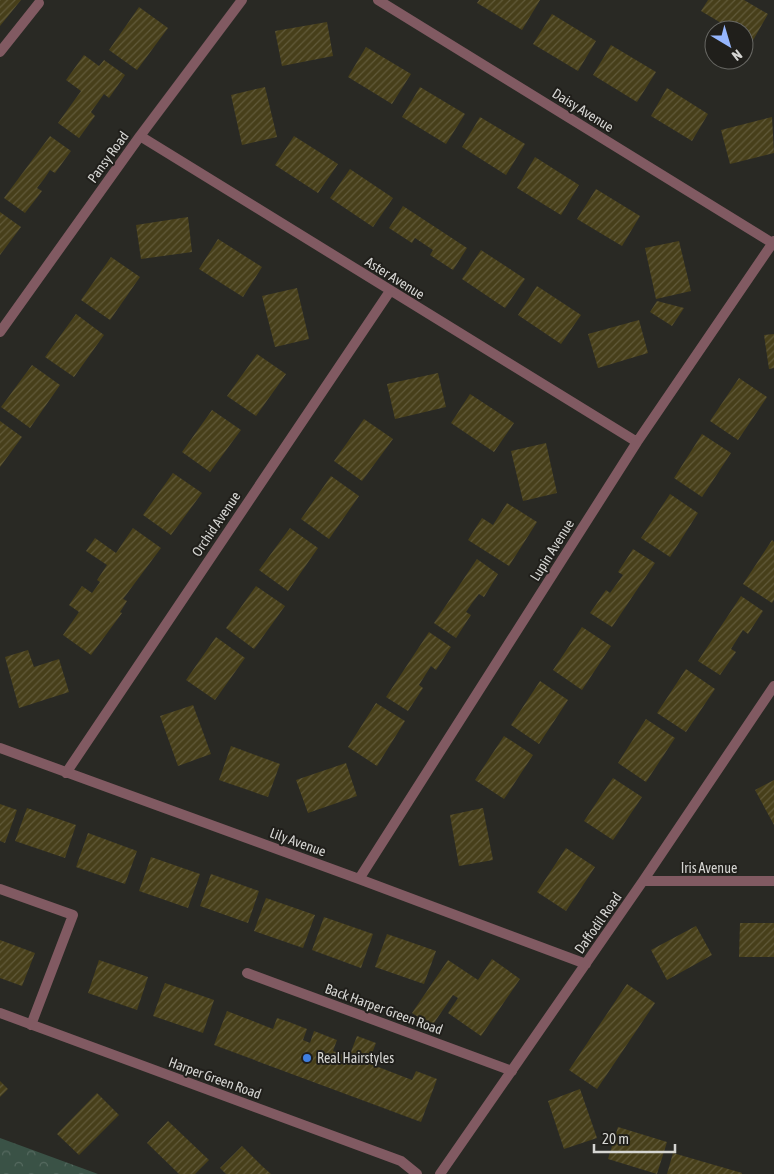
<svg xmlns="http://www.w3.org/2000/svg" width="774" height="1174" font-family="'Asap Condensed',sans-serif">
  <defs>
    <pattern id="park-crowns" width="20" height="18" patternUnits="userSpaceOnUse" patternTransform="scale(1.25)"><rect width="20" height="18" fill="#3a5246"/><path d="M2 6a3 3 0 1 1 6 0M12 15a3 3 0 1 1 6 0" fill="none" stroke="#566a60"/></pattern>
    <pattern id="building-hatch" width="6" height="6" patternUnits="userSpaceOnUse" patternTransform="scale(1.25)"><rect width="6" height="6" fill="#473f1a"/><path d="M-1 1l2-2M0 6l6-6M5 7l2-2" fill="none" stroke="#615a3a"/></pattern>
  </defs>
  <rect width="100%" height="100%" fill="#292924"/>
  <path fill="url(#park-crowns)" d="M0 1138 98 1174H0Z"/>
  <path fill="url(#building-hatch)" d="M0 0H21L0 26Z
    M479 0H540L522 30 477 3Z
    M708 0H744L768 14 752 42 744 37V30H733L701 11Z
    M139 7 168 28 137 70 109 50Z
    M552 14 596 41 578 71 533 44Z
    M327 22 333 56 282 66 275 31Z
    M611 45 656 72 637 102 593 75Z
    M366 47 411 74 392 104 348 77Z
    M84 55 99 66 104 60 125 75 109 98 104 94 91 112 95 116 79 138 58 123 81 91 66 80Z
    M265 87 277 137 242 145 231 95Z
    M420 87 465 114 446 144 402 117Z
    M667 88 708 114 692 141 651 116Z
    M480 117 525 144 506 175 462 147Z
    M772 117 774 153 730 164 721 130Z
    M50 136 71 151 55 173 50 170 44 179 37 188 42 191 25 213 4 198Z
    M294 136 338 164 318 193 275 165Z
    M535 157 579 185 561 215 517 188Z
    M350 169 393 198 373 227 330 198Z
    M596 189 640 216 622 246 577 219Z
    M403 206 467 248 453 270 430 255 433 250 415 238 412 243 389 228Z
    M0 212 21 227 0 255Z
    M188 217 192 252 141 259 136 225Z
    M218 239 262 267 243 297 199 269Z
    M679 241 691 291 656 299 645 248Z
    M481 250 525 279 505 308 462 279Z
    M111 257 140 277 110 320 81 300Z
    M537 286 581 315 561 344 518 315Z
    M297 288 309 339 275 347 262 296Z
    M657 301 684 308 672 326 650 312Z
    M76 314 104 335 74 377 45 357Z
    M639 320 648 353 598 368 588 334Z
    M774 334V368L769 369 764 335Z
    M257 354 286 374 256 416 227 396Z
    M32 365 60 385 30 428 1 407Z
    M438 373 446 407 395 419 387 384Z
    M739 378 767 397 738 440 710 421Z
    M470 394 514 423 494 452 451 423Z
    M212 410 241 430 210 472 182 452Z
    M364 419 393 439 362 481 334 461Z
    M0 421 22 437 0 467Z
    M702 434 731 453 702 497 674 478Z
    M546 443 557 493 523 501 511 451Z
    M173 473 202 493 171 535 143 515Z
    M331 476 359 496 329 539 301 519Z
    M670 494 698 513 670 557 641 538Z
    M507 503 537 522 509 566 468 540 482 518 493 525Z
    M133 528 161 548 123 599 127 601 120 612 122 613 91 655 63 635 79 612 69 605 82 586 92 593 100 582 97 580 107 565 86 551 95 538 116 553Z
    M290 528 318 548 288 591 259 570Z
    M772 540 774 542V600L772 603 743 584Z
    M633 549 655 563 612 627 590 613 606 590 610 593 623 575 618 572Z
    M477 559 498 574 484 597 479 594 472 603 466 612 471 615 456 638 434 623Z
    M256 586 285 606 254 649 226 628Z
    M741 596 763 611 748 634 743 630 731 649 736 652 720 675 698 661Z
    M582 627 611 646 582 690 553 670Z
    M429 632 451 647 436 670 431 666 419 685 423 688 408 711 386 697Z
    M216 637 245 658 215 700 186 680Z
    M28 650 34 667 59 659 69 692 19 708 5 657Z
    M686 669 715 689 686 732 657 713Z
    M540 681 568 700 539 744 511 725Z
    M376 703 405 721 377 766 348 747Z
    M193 705 211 754 178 766 160 716Z
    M646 719 675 738 646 782 618 763Z
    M504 736 533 755 504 799 475 780Z
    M231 746 280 764 268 797 219 780Z
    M346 763 357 796 308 813 296 780Z
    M613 778 642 797 613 840 584 821Z
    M774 780V825L755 790Z
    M0 804 17 810 5 843 0 841Z
    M27 808 76 825 65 858 15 841Z
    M483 808 493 860 459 866 450 815Z
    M88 833 137 851 125 884 76 867Z
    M566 848 595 867 566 911 537 892Z
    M151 857 200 874 188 908 139 891Z
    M211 874 259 891 248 923 200 906Z
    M266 898 315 915 303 948 254 931Z
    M324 917 373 934 361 968 312 950Z
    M740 923H774V957H739Z
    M696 926 712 955 667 980 651 950Z
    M387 934 436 951 424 984 375 967Z
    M0 940 35 953 22 986 0 978Z
    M492 959 520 979 481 1036 448 1013 458 998 453 995 432 1026 412 1013 448 960 478 980Z
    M99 960 148 977 137 1010 88 993Z
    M165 983 214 1000 203 1033 153 1016Z
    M627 984 655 1003 597 1089 569 1070Z
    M227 1011 273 1029 277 1018 289 1022 307 1029 303 1040 310 1043 314 1031 337 1040 333 1051 349 1057 357 1036 376 1043 368 1063 412 1080 416 1071 437 1079 421 1122 214 1045Z
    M0 1081 8 1089 0 1097Z
    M580 1089 597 1138 564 1149 548 1101Z
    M97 1093 119 1115 79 1155 57 1134Z
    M168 1121 209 1160 195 1174H179L147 1143Z
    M618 1127 667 1142 657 1174 608 1159Z
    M242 1146 262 1166 271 1174H226L220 1168Z
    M673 1153 742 1173V1174H667Z"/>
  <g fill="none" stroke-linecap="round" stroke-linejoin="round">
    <path stroke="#815a62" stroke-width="10" d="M0 889 73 915 31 1025
      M247 973 512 1071"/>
    <path stroke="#815a62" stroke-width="10" d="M378 0 774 244
      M0 52 39 3
      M140 136 637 442
      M0 332 140 136 242 0
      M0 748 359 879 586 964
      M66 773 390 291
      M359 879 637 442 774 241
      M643 881H774
      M0 1013 401 1161 417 1174
      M440 1174 643 881 774 686"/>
  </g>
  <circle fill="#3f7fe0" stroke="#201f1b" stroke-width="2" cx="307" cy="1058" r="5"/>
  <g text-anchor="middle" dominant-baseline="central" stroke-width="4" stroke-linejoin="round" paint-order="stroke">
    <g font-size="14" fill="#d5d5d2" stroke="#201f1b">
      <text transform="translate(583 110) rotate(32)">Daisy Avenue</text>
      <text transform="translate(108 157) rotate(-54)">Pansy Road</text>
      <text transform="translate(395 278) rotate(32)">Aster Avenue</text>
      <text transform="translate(216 524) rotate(-56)">Orchid Avenue</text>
      <text transform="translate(552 550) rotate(-58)">Lupin Avenue</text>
      <text transform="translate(298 842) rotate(20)">Lily Avenue</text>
      <text x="709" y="868">Iris Avenue</text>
      <text transform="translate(598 923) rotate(-55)">Daffodil Road</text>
      <text transform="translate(384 1009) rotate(20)">Back Harper Green Road</text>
      <text transform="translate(215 1078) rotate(20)">Harper Green Road</text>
    </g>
    <g font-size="14" fill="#d5d5d2" stroke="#201f1b" text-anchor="start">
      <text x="317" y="1058">Real Hairstyles</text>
    </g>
  </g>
  <g transform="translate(729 45) rotate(142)"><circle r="24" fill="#201f1b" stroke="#686864"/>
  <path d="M0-4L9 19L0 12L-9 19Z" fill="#95b6fd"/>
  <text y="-8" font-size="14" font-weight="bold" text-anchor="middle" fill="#d5d5d2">N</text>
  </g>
  <path d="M594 1144v8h81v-8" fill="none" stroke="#d5d5d2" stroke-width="2.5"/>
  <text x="602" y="1144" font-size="15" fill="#d5d5d2" stroke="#201f1b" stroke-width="4" paint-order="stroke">20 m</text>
</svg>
